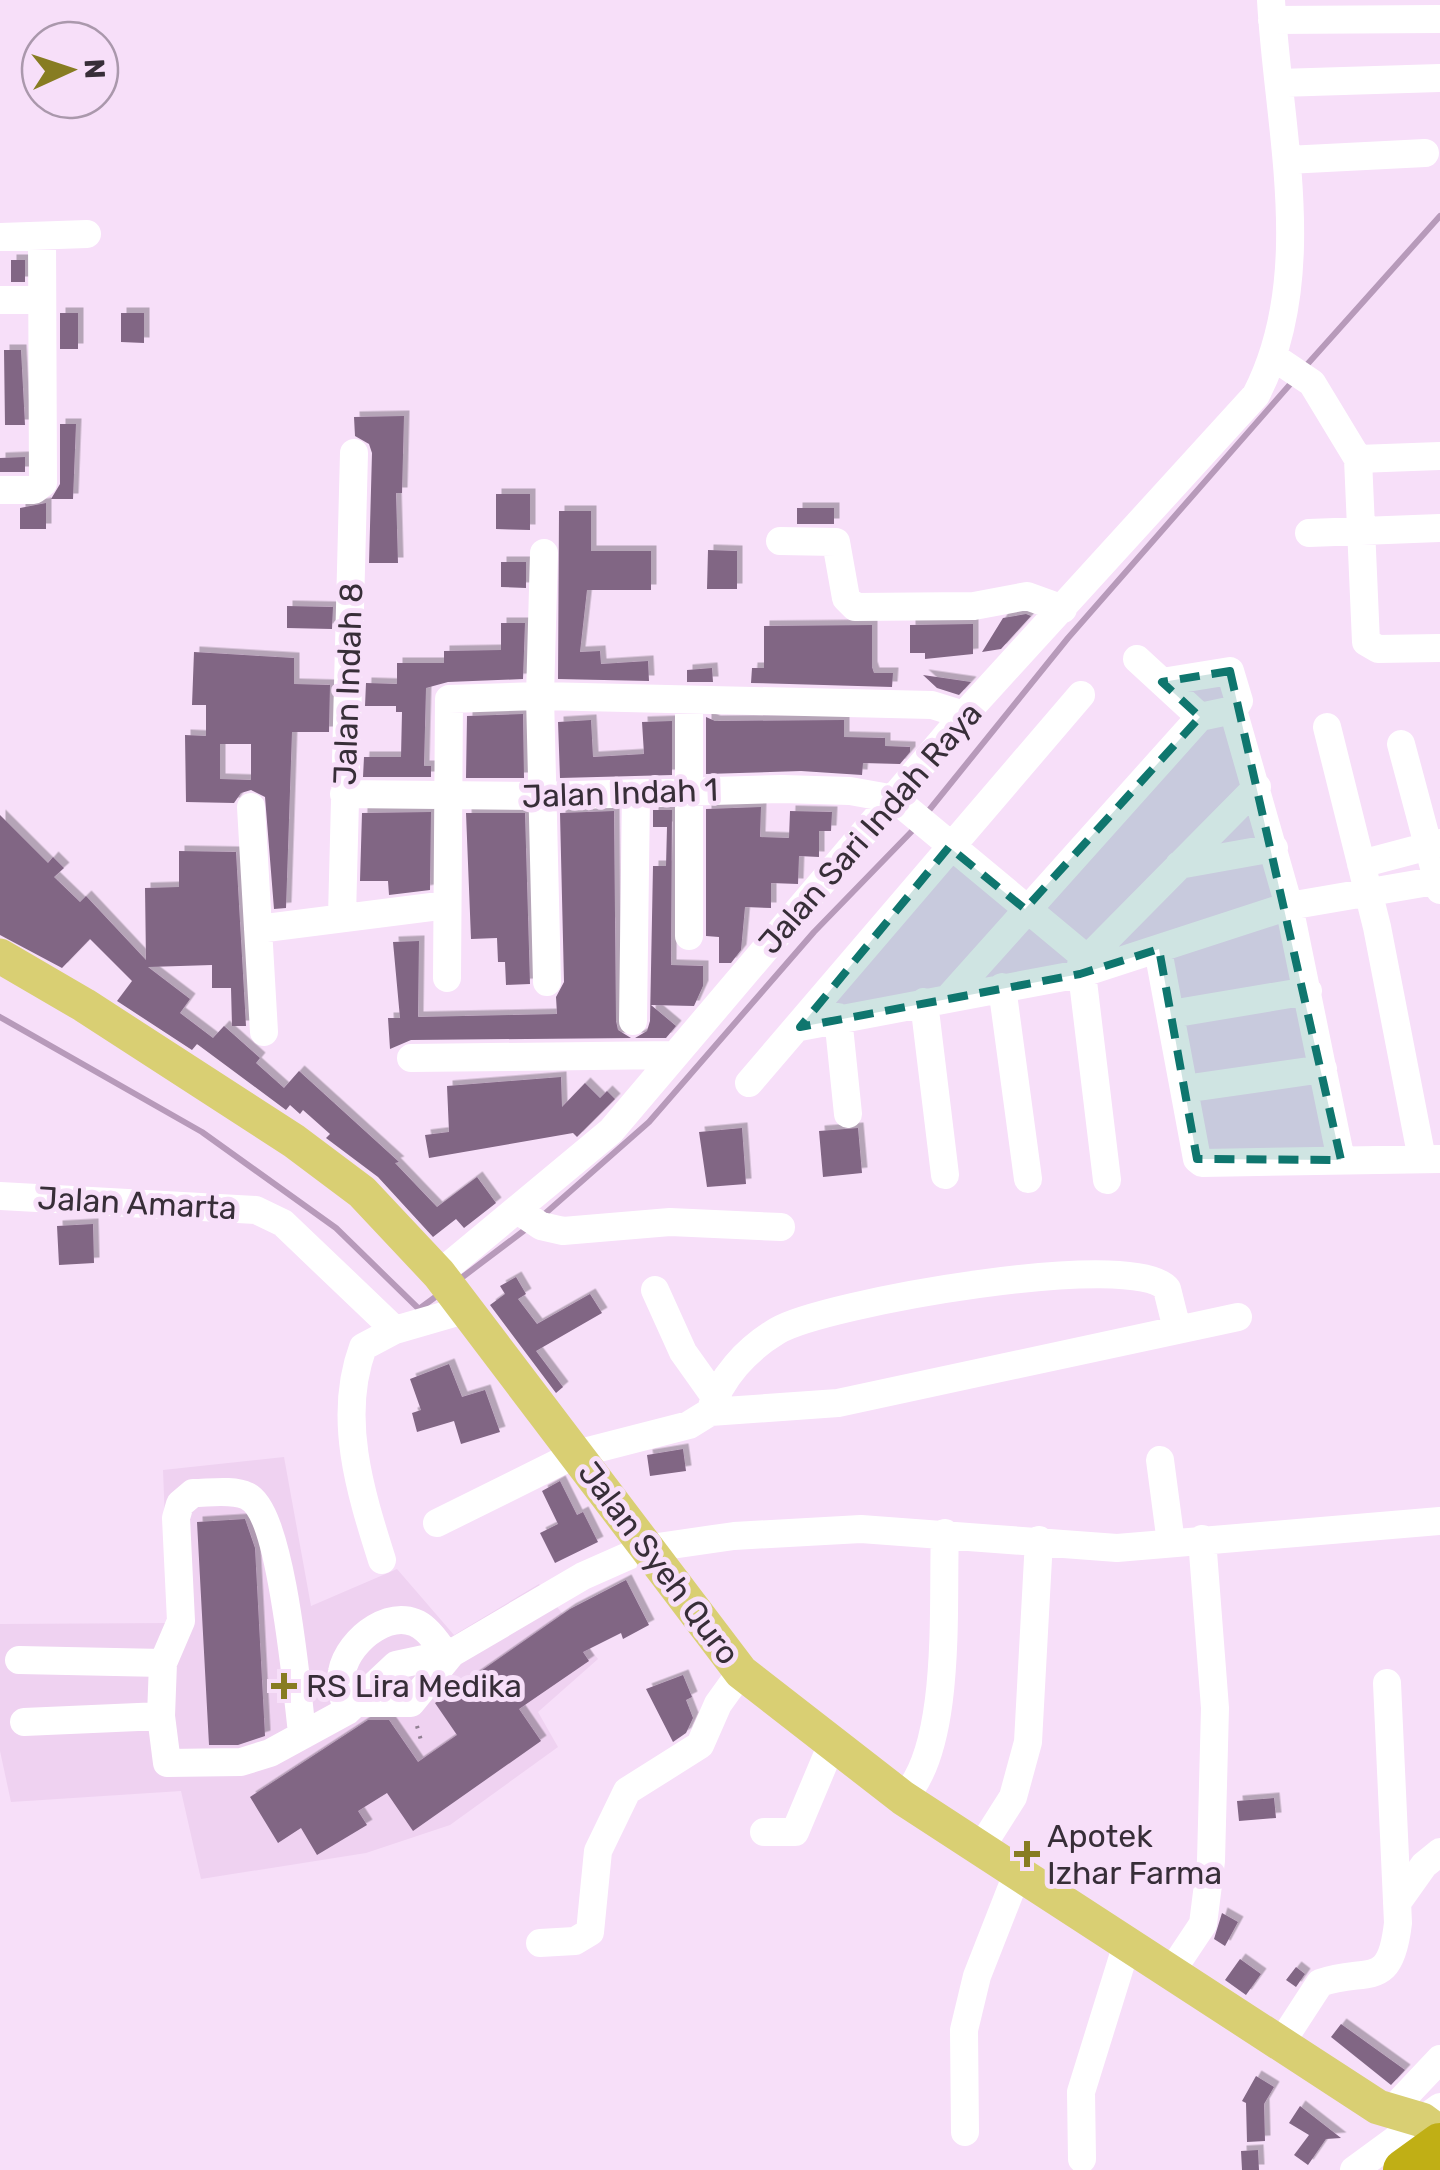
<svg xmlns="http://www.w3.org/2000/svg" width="1440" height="2170" font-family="Rubik,sans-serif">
  <defs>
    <filter id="shadow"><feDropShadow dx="5.5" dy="-5.5" stdDeviation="0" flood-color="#0004"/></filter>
  </defs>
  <rect width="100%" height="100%" fill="#f7dff9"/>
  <path fill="#efd2f1" d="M284 1457 311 1606 397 1569 454 1635 539 1584 598 1659 538 1712 558 1747 450 1825 366 1853 201 1879 181 1791 11 1802 0 1751V1624L169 1623 163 1470Z"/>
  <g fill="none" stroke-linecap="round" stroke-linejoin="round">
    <path stroke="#b79aba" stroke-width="6" d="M1304 368 1440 216
      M926 814 1068 638 1293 381
      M0 1017 202 1132 336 1228 419 1309 438 1295
      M540 1218 649 1122 814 932 915 828
      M456 1282 530 1226"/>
  </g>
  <path fill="#816684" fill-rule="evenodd" filter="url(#shadow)" d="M11 260H25V282H11Z
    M60 313H78V349H60Z
    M121 313H144V343L121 342Z
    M4 350H21L25 425H5Z
    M404 416 402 493H396L398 563H369L372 453 369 444 355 436 354 417Z
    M60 424H76L73 499H51L60 484Z
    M25 457V472H0V458Z
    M496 494H530V530L496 529Z
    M46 503V529H20V508Z
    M797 508H834V524H797Z
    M559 511H591V551H651V590H587L580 652 600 651 601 664 648 661 649 681 558 679Z
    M708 550 737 551V589H707Z
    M501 562H526V588L501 587Z
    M287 606 333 607 332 629 287 628Z
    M1026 614 1031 616 1001 649 982 652 1003 618Z
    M501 623H525L523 679 448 682 426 688 424 766H431V777H363L364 757H401L402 712H396V706H365L366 683 397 684V663H444V651L501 650Z
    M973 624V654L925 659V653H910V625Z
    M872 625V667L874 673H893L892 687 751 683 752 668H764V626Z
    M194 652 294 658V684L330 685 329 732H292L286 908 274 909 265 797 251 790 241 793 234 803 186 802 185 735 206 736V705H192ZM220 744H251V780L220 779Z
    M712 668 713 682H687V670Z
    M923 675 971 682 959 695 937 688Z
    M523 714 524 778H466L467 716Z
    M706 717 715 721 844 720V737L885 738V746L910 747V752L900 764 863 763 862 775 801 771 706 774Z
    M591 720 593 757 644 754 642 722 672 721V775L560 778 558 722Z
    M761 807 760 837 789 838 790 811 832 812 831 831H819V857L799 856 798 884 771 883V908L745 907 741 950 731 963H719V937L706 936V809Z
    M653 810H672L671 965 703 966V986L694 1006 651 1005 676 1026 666 1038H635L647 1031 650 1021 653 866H666L667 827H653Z
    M614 811 616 1021 618 1030 631 1038 411 1040 390 1049 388 1018H400L393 942 419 941 418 1017 557 1014 556 997 564 982 560 813Z
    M431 812 430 890 389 895 388 881H360L362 813Z
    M466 813H525L530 984 506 985 505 962H498L497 938 471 939Z
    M0 815 48 863 53 857 64 868 54 877 80 902 86 896 146 960 145 888 179 887V851L236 852 246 1026H232L231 988H212V965L148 967 190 999 180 1013 213 1038 224 1026 260 1058 256 1063 284 1088 299 1071 399 1162 395 1163 437 1207 477 1177 496 1203 464 1228 456 1219 433 1237 378 1177 326 1138 330 1134 303 1110 300 1114 290 1105 286 1110 197 1044 192 1050 117 1001 132 981 90 939 62 968 0 935Z
    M561 1077 562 1107 585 1083 600 1098 607 1091 615 1099 577 1137 573 1133 429 1158 425 1135 449 1132 447 1086Z
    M742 1128 746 1184 707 1187 699 1132Z
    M858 1128 862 1173 823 1177 819 1131Z
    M93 1224 94 1263 59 1265 57 1226Z
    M516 1277 526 1294 518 1299 537 1324 590 1294 602 1313 536 1351 563 1387 556 1393 490 1305 505 1294 500 1286Z
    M449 1364 462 1397 485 1390 500 1432 461 1444 454 1421 417 1432 412 1413 421 1410 410 1379Z
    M683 1449 686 1471 650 1476 647 1455Z
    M560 1481 577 1515 583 1512 598 1542 555 1563 540 1533 558 1524 542 1491Z
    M245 1519 255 1548 265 1736 238 1745H209L197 1522Z
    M626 1580 649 1625 623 1639 621 1633 583 1652 589 1661 519 1709 541 1741 413 1831 387 1793 358 1811 367 1825 317 1855 301 1828 278 1843 250 1797 368 1720H389L418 1762 457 1735 435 1703 570 1609Z
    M683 1675 692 1697 686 1700 693 1718 686 1733 673 1742 646 1689Z
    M1274 1798 1276 1818 1239 1821 1237 1801Z
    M1222 1913 1238 1922 1225 1946 1214 1939Z
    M1240 1959 1261 1974 1246 1995 1225 1980Z
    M1296 1967 1305 1974 1296 1987 1286 1980Z
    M1341 2024 1405 2070 1391 2085 1331 2037Z
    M1256 2076 1274 2087 1264 2104 1265 2141 1247 2142 1246 2103 1242 2101Z
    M1300 2106 1341 2138 1326 2139 1308 2165 1294 2155 1309 2135 1289 2123Z
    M1258 2150 1259 2170H1242L1241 2151Z"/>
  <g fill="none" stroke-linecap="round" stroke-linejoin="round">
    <path stroke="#918193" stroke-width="4" stroke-dasharray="2.5 8" stroke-linecap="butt" d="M417 1726 422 1744"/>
    <path stroke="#fff" stroke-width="28" d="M1272 20 1440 19
      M1279 83 1440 78
      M1287 160 1425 153
      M0 237 87 234
      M0 300H39
      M1275 358 1312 383 1358 459
      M1440 456 1358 459 1366 642 1378 649 1440 648
      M0 490H34L43 483 42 237
      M1309 533 1440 528
      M780 541 836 542 846 598 855 607 974 606 1027 596 1063 609
      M544 553 540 696 547 982
      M1137 659 1200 717
      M1162 682 1230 671 1239 701 1233 710
      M689 702V936
      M1327 727 1377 927 1422 1159
      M1401 744 1440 890
      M344 794 543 796 782 789 850 791 895 799 1085 957
      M251 807 264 1032
      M1361 864 1440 843
      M1179 865 1274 848
      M342 916 354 453
      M258 929 447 905
      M1158 950 1197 1159 1202 1163 1440 1159
      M447 978 449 699 540 696 932 705 964 715
      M1002 987 1028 1179
      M951 995 1200 717 1233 710 1289 906 1341 1160
      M924 1002 945 1175
      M1171 1014 1308 991
      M838 1017 848 1114
      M633 1021 636 793
      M800 1027 1080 974 1289 906 1440 880
      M411 1058 675 1055
      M749 1083 1081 695
      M1184 1089 1323 1069
      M1107 1180 1081 965 1257 787
      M0 1196 256 1210 283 1223 395 1330 464 1310
      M519 1211 541 1226 563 1231 670 1222 781 1227
      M439 1274 611 1131 964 715 1256 395C1318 275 1278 129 1271 0
      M655 1290 683 1352 715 1397
      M710 1412C720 1378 747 1349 777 1331 823 1303 1137 1248 1167 1289L1177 1329
      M1160 1460 1171 1543
      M437 1523 576 1454 689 1425 710 1412 838 1403 1238 1317
      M382 1560C360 1491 337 1417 363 1347L395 1330
      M19 1660 163 1663 161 1716
      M163 1663 181 1621 176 1518 180 1504 193 1493C209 1493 233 1489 247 1496 282 1512 297 1691 302 1733
      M356 1703H411L451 1654
      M347 1711C344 1698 339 1684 342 1672 348 1639 396 1602 426 1630 434 1637 440 1647 446 1655
      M24 1722 161 1716 167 1763 241 1762 270 1753 347 1711 396 1665 452 1653 583 1576 644 1549 734 1536 861 1529 1117 1548 1440 1521
      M903 1798C953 1748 942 1601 945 1533
      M764 1832H795L832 1744
      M980 1849 1013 1797 1028 1742 1039 1540
      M1397 1903 1424 1865 1440 1852
      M540 1943 575 1941 590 1932 598 1851 627 1791 700 1745 718 1704 741 1672
      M1171 1972 1203 1924 1211 1861 1215 1708 1202 1539
      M1281 2043 1320 1983C1368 1966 1390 1992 1398 1923L1387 1683
      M1391 2111 1440 2059
      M965 2132 964 2030 977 1976 1017 1874
      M1082 2159 1081 2092 1127 1944
      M1354 2170 1440 2107"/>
    <path stroke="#d9cf73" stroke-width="35" d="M0 956 84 1005 294 1141 362 1192 439 1274 741 1672 903 1798 1378 2107 1422 2120 1440 2133"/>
    <path stroke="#c0af15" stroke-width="42" d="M1404 2170 1440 2144"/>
  </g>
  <path fill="#0f766e" fill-opacity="0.2" stroke="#0f766e" stroke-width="8" stroke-dasharray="20 12" stroke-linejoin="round" d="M1230 671 1341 1160 1197 1159 1159 949 1080 974 800 1027 949 847 1025 909 1200 717 1162 682Z"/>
  <g fill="#877c22" stroke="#f7dff9" stroke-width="4">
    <path d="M279 1671h10v10h10v10h-10v10h-10v-10h-10v-10h10z"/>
    <path d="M1022 1839h10v10h10v10h-10v10h-10v-10h-10v-10h10z"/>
  </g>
  <g text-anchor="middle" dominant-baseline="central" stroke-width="10" stroke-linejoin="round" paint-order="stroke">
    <g font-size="32" fill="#372e38" stroke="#f7dff9">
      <text transform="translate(348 684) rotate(-88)">Jalan Indah 8</text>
      <text transform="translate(620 793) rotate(-2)">Jalan Indah 1</text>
      <text transform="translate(870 828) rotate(-49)">Jalan Sari Indah Raya</text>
      <text transform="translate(137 1203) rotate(3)">Jalan Amarta</text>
      <text transform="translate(659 1563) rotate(53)">Jalan Syeh Quro</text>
    </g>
    <g font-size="32" fill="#372e38" stroke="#f7dff9" text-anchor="start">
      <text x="306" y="1686">RS Lira Medika</text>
      <text x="1047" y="1836">Apotek<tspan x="1047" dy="37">Izhar Farma</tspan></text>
    </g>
  </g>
  <g transform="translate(70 70) rotate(87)"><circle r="48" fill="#f7dff9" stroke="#aa98ac" stroke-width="2.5"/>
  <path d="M0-8L18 38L0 25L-18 38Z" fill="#877c22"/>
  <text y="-15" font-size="28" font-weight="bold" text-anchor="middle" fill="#372e38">N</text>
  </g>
</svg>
